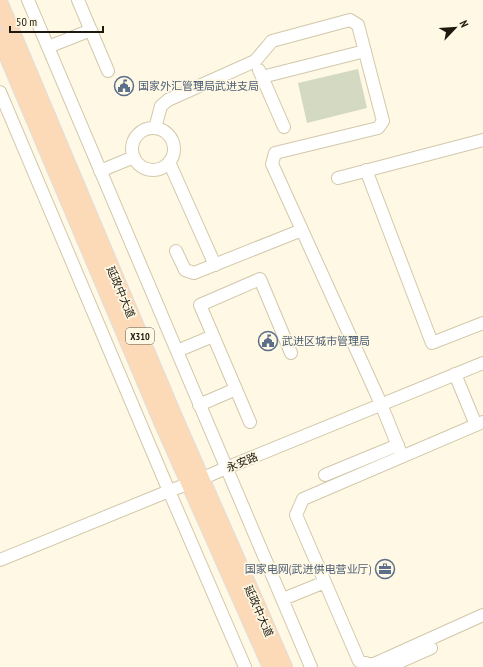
<svg xmlns="http://www.w3.org/2000/svg" width="483" height="667" font-family="'PT Sans Narrow','Noto Sans SC',sans-serif">
  <rect width="100%" height="100%" fill="#fef8e5"/>
  <path fill="#d4dac1" d="M358 69 367 108 307 123 298 83Z"/>
  <g fill="none" stroke-linecap="round" stroke-linejoin="round">
    <defs>
      <path id="minor" d="M28 0 311 667
        M78 0 108 71
        M48 47 91 30
        M259 70 284 127
        M262 77 365 51
        M0 92 169 491 245 667
        M155 128 161 106 168 100 255 61 272 41 350 20 358 25 383 121 378 128 275 153 272 164 381 404 402 456
        M132 149a21 21 0 1 1 42 0a21 21 0 1 1-42 0Z
        M169 162 215 265
        M366 170 432 343 483 323
        M100 171 134 157
        M338 178 483 140
        M176 251 185 270 194 273 302 230
        M177 351 213 336
        M455 374 476 425
        M199 405 236 389
        M250 422 200 305 260 279 291 353
        M483 422 303 499 296 515 359 661 372 665 483 615
        M325 475 398 445
        M0 560 169 491 201 479 226 468 483 363
        M283 599 325 582
        M388 667 431 648"/>
      <path id="major" d="M0 4 174 417 284 667
        M0 38 163 424 271 667"/>
    </defs>
    <use href="#minor" stroke="#d2c8aa" stroke-width="14"/>
    <use href="#major" stroke="#dfdfdd" stroke-width="18"/>
    <use href="#minor" stroke="#fff" stroke-width="12"/>
    <use href="#major" stroke="#fcd9b7" stroke-width="16"/>
  </g>
  <defs>
    <symbol id="civic-ring" viewBox="-11 -11 22 22"><circle r="9.5" fill="#fef8e5" stroke="#5c6f8a" stroke-width="1.5"/><path d="M-.6-6.5H3V-4.5H.6V-3L4-1V1h2V6H-6V1h2V-1L-.6-3ZM-1.2 2.5V6h2.4V2.5Z" fill="#5c6f8a"/></symbol>
    <symbol id="office-ring" viewBox="-11 -11 22 22"><circle r="9.5" fill="#fef8e5" stroke="#5c6f8a" stroke-width="1.5"/><path d="M-6-3h4V-5.5h4V-3h4V5H-6ZM-1-4.5V-3h2v-1.5ZM-6 0V1H6V0Z" fill="#5c6f8a"/></symbol>
  </defs>
  <g fill-rule="evenodd">
    <use href="#civic-ring" x="113" y="75" width="22" height="22"/>
    <use href="#civic-ring" x="257" y="330" width="22" height="22"/>
    <use href="#office-ring" x="374" y="558" width="22" height="22"/>
  </g>
  <g text-anchor="middle" dominant-baseline="central" stroke-width="3.5" stroke-linejoin="round" paint-order="stroke">
    <rect fill="#fef8e5" stroke="#605c4e" stroke-width="1" x="126" y="328" width="28" height="16" rx="3"/>
    <g font-size="10" font-weight="bold" fill="#1d190e">
      <text x="140" y="336">X310</text>
    </g>
    <g font-size="11" fill="#4e5e75" stroke="#fef8e5" text-anchor="start">
      <text x="138" y="86">国家外汇管理局武进支局</text>
      <text x="282" y="341">武进区城市管理局</text>
      <text x="371" y="569" text-anchor="end">国家电网(武进供电营业厅)</text>
    </g>
    <g font-size="11" fill="#1d190e" stroke="#fef8e5">
      <text transform="translate(121 292) rotate(67)">延政中大道</text>
      <text transform="translate(242 462) rotate(-22)">永安路</text>
      <text transform="translate(259 611) rotate(66)">延政中大道</text>
    </g>
  </g>
  <g transform="translate(455 28) rotate(65)" stroke="#fef8e5" stroke-width="3" paint-order="stroke">
  <path d="M0-3L7 15L0 10L-7 15Z" fill="#1d190e"/>
  <text y="-6" font-size="11" font-weight="bold" text-anchor="middle" fill="#1d190e">N</text>
  </g>
  <path d="M10 26v6h93v-6" fill="none" stroke="#1d190e" stroke-width="2"/>
  <text x="16" y="26" font-size="12" fill="#1d190e" stroke="#fef8e5" stroke-width="3" paint-order="stroke">50 m</text>
</svg>
